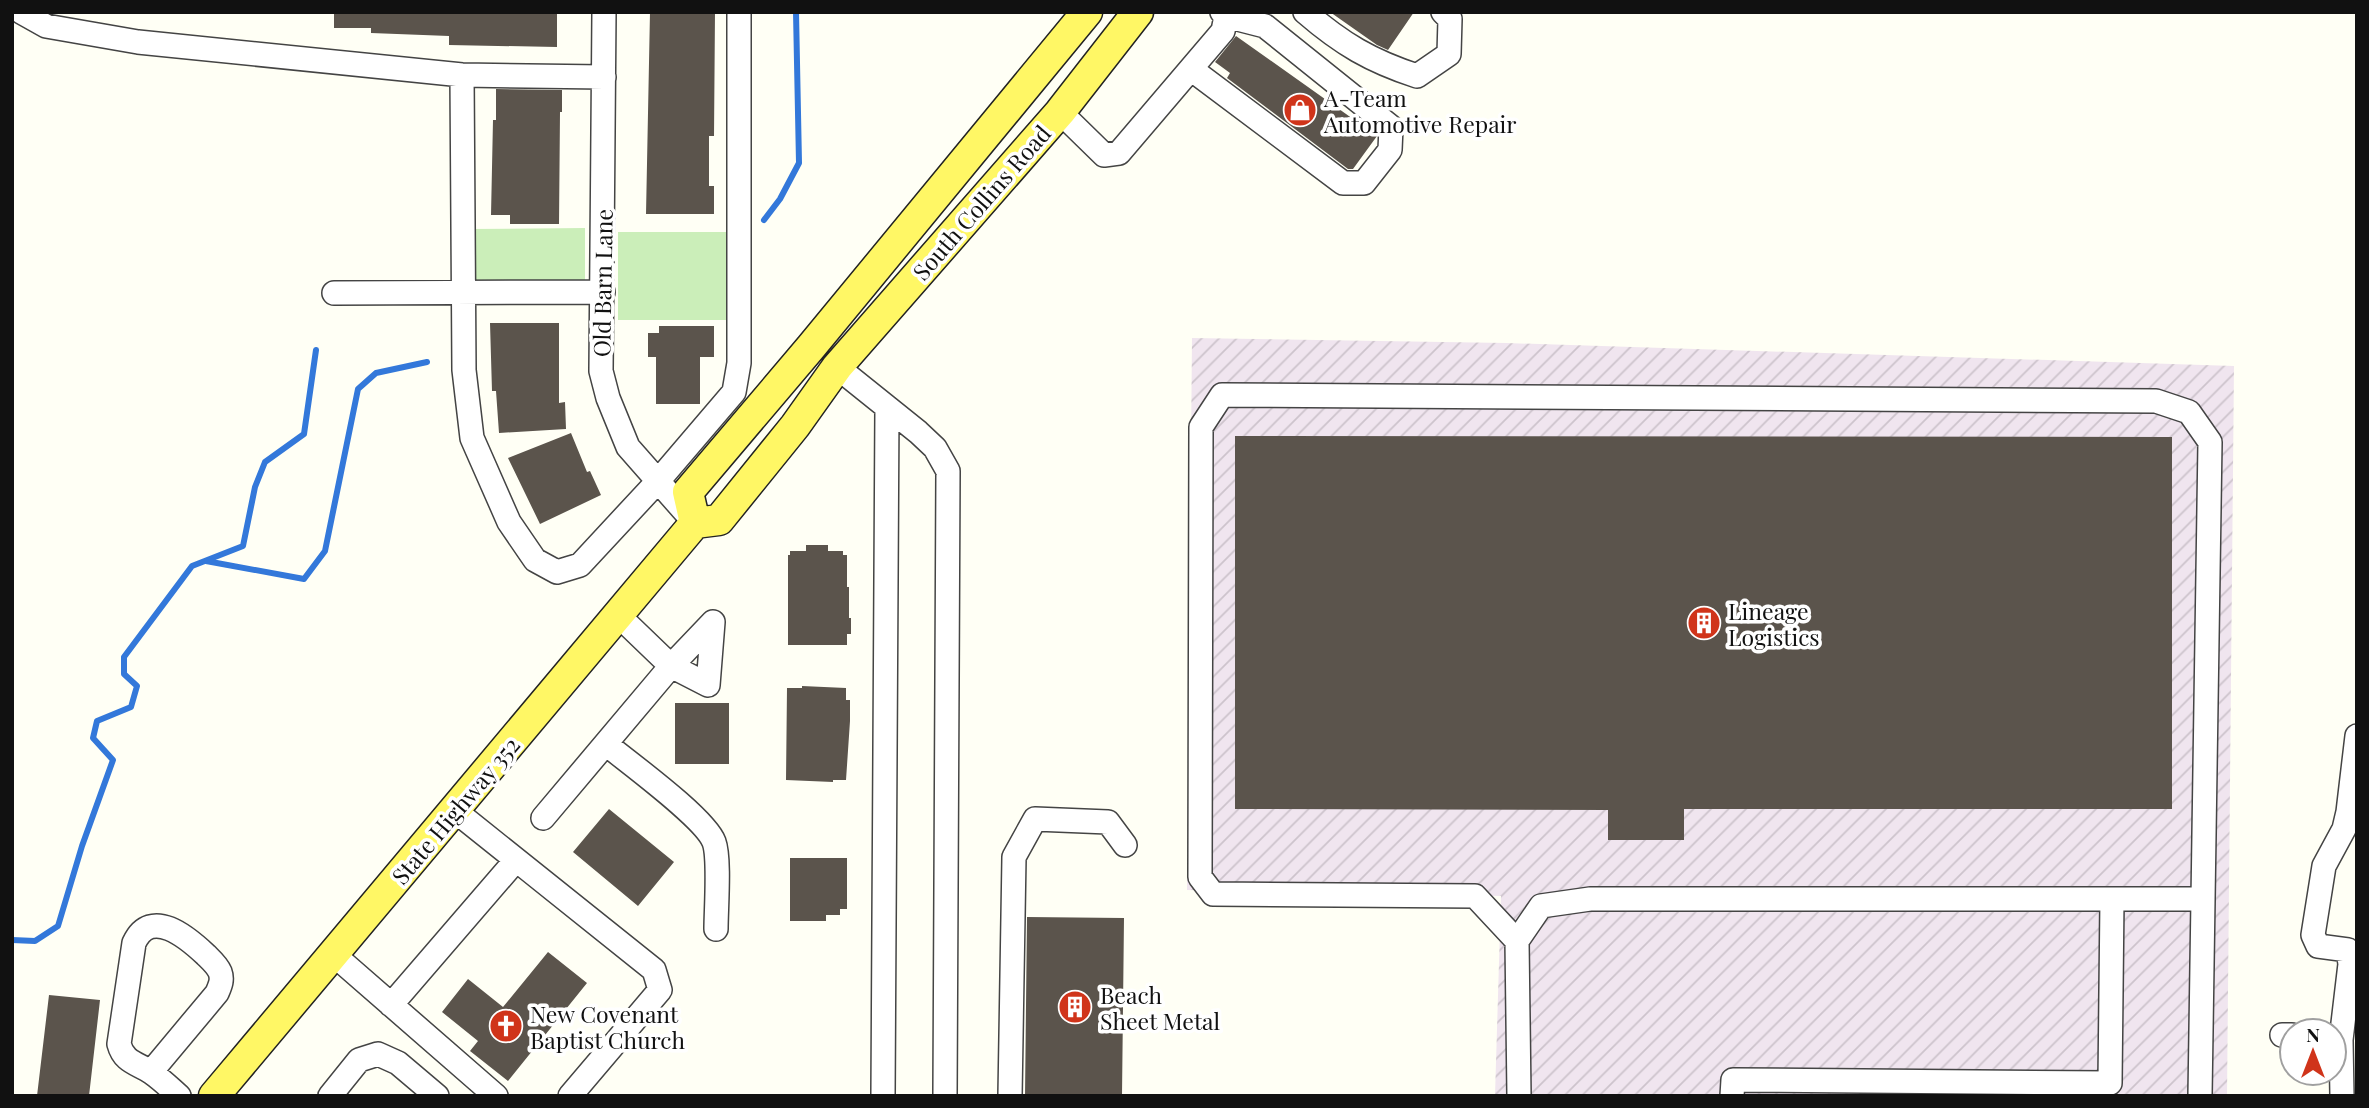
<svg xmlns="http://www.w3.org/2000/svg" width="2369" height="1108" font-family="'Playfair Display',serif">
  <defs>
    <pattern id="industrial-furrows" width="10" height="10" patternUnits="userSpaceOnUse" patternTransform="scale(1.75)"><rect width="10" height="10" fill="#f0e5ef"/><path d="M-1 1l2-2M0 10L10 0M9 11l2-2" fill="none" stroke="#cdc3cc"/></pattern>
  </defs>
  <rect width="100%" height="100%" fill="#fffff5"/>
  <path fill="url(#industrial-furrows)" d="M1192 338 1506 343 2234 366 2227 1096H1495L1501 896 1187 890Z"/>
  <path fill="#cbeeb9" d="M585 228V284L468 285V229Z
    M618 232H736L735 320H618Z"/>
  <g fill="none" stroke-linecap="round" stroke-linejoin="round">
    <path stroke="#3378da" stroke-width="6" d="M764 220 780 199 799 163 796 12
      M206 561 304 579 325 551 358 389 376 373 427 362
      M12 940 35 941 58 926 82 846 113 760 93 738 97 721 131 707 137 686 124 674V657L192 566 243 546 255 487 265 462 304 434 316 350"/>
  </g>
  <path fill="#5b544c" d="M334 12H557V47L449 45V36L371 33V28H334Z
    M650 12H715L714 136H709V186H714V214H646Z
    M1330 12H1414L1388 50 1377 45Z
    M1236 36 1377 136 1353 169H1348L1227 78 1230 73 1215 62Z
    M496 89 562 90V112H560L559 224H510V215H491L493 120H496Z
    M490 323H559V403L565 402 566 429 499 433 496 391H492Z
    M659 326H714V357H700V404H656V357H648V333H659Z
    M571 433 587 472 590 471 601 495 540 524 508 458Z
    M1235 436 2172 437V809H1684V840H1608V810L1235 809Z
    M806 545H828V551H843V555H847V587H849V618H851V634H847V645H788V555H790V551H806Z
    M802 686 846 688V700H850V721L846 780H833V782L786 780 787 688H802Z
    M675 703H729V764H675Z
    M609 809 674 862 638 906 573 852Z
    M790 858H847V909H840V915H826V921H790Z
    M1027 917 1124 918 1122 1096H1025Z
    M548 952 587 983 508 1081 470 1051 478 1041 442 1012 468 979 503 1007Z
    M49 995 100 1000 89 1096H37Z"/>
  <g fill="none" stroke-linecap="round" stroke-linejoin="round">
    <defs>
      <path id="minor" d="M21 12 46 26 138 42 462 75 604 77
        M604 12 601 371 608 398 628 447 694 522
        M1305 12C1342 44 1371 61 1417 76L1449 54 1450 19 1443 12
        M1191 69 1343 183H1364L1390 150 1391 127 1265 26 1226 16
        M462 75 464 370 472 438 509 522 535 560 557 572 580 565 658 481 734 392 739 363V12
        M1060 112 1104 155 1119 153 1223 31 1226 16 1222 12
        M334 293 603 292
        M837 367 918 432 935 448 948 471 945 1096
        M713 622 708 685 671 666Z
        M606 744C629 763 705 818 714 842 720 858 716 909 716 929
        M454 810 654 970 660 990 570 1096
        M543 818 671 666 618 615
        M1517 941 1541 906 1590 899H2203
        M333 954 496 1096
        M391 1005 516 860
        M2282 1035H2292
        M2334 1036 2341 1040 2342 1096
        M2341 1040 2350 964 2348 950 2318 946 2313 935 2324 866 2344 829 2348 812 2357 736
        M151 1072 217 993C220 986 223 980 220 972 217 965 211 960 206 955 188 938 151 906 134 943L119 1044C124 1063 138 1063 152 1073 162 1080 170 1088 179 1096
        M330 1096 359 1060 378 1054 398 1063 437 1096
        M883 1096 887 407
        M1010 1096 1014 857 1035 819 1108 822 1125 845
        M1519 1096 1517 941 1475 896 1213 894 1200 877 1201 427 1222 395 2156 401 2189 412 2210 442 2200 1096
        M1732 1096 1733 1080 2110 1083 2112 899"/>
      <path id="major" d="M695 523 688 492 811 347 1087 12
        M214 1096 695 523 719 520 795 426 837 367 1060 112 1138 12"/>
    </defs>
    <use href="#minor" stroke="#444" stroke-width="26"/>
    <use href="#major" stroke="#222" stroke-width="33"/>
    <use href="#minor" stroke="#fff" stroke-width="23"/>
    <use href="#major" stroke="#fff765" stroke-width="30"/>
  </g>
  <defs>
    <symbol id="shop-disc" viewBox="-11 -11 22 22"><circle r="9.5" fill="#d0341a" stroke="#fff"/><path d="M-5-2.5h2.3a2.7 3.5 0 0 1 5.4 0H5L5.5 6h-11ZM-1.5-2.5h3a1.5 2.3 0 0 0-3 0Z" fill="#fff"/></symbol>
    <symbol id="building-disc" viewBox="-11 -11 22 22"><circle r="9.5" fill="#d0341a" stroke="#fff"/><path d="M-4-6H4V6H1V3H-1V6H-4ZM-2.5-4.3h1.7v1.8h-1.7ZM.8-4.3h1.7v1.8H.8ZM-2.5-1h1.7V.8h-1.7ZM.8-1h1.7V.8H.8Z" fill="#fff"/></symbol>
    <symbol id="church-disc" viewBox="-11 -11 22 22"><circle r="9.5" fill="#d0341a" stroke="#fff"/><path d="M-1.2-6h2.4v3.5h3.3v2.4h-3.3V6h-2.4V-.1h-3.3v-2.4h3.3Z" fill="#fff"/></symbol>
  </defs>
  <g fill-rule="evenodd">
    <use href="#shop-disc" x="1281" y="91" width="38" height="38"/>
    <use href="#building-disc" x="1685" y="604" width="38" height="38"/>
    <use href="#building-disc" x="1056" y="988" width="38" height="38"/>
    <use href="#church-disc" x="487" y="1007" width="38" height="38"/>
  </g>
  <g text-anchor="middle" dominant-baseline="central" stroke-width="7" stroke-linejoin="round" paint-order="stroke">
    <g font-size="23" fill="#111" stroke="#fff" text-anchor="start">
      <text x="1324" y="97">A-Team<tspan x="1324" dy="26">Automotive Repair</tspan></text>
      <text x="1728" y="610">Lineage<tspan x="1728" dy="26">Logistics</tspan></text>
      <text x="1100" y="994">Beach<tspan x="1100" dy="26">Sheet Metal</tspan></text>
      <text x="530" y="1013">New Covenant<tspan x="530" dy="26">Baptist Church</tspan></text>
    </g>
    <g font-size="23" fill="#111" stroke="#fff">
      <text transform="translate(981 202) rotate(-49)">South Collins Road</text>
      <text transform="translate(602 283) rotate(-89)">Old Barn Lane</text>
      <text transform="translate(455 810) rotate(-50)">State Highway 352</text>
    </g>
  </g>
  <rect width="2369" height="1108" fill="none" stroke="#111111" stroke-width="28"/>
  <g transform="translate(2313 1052)"><circle r="33" fill="#ffffff" stroke="#a0a0a0" stroke-width="2"/>
  <path d="M0-5L12 26L0 18L-12 26Z" fill="#d0341a"/>
  <text y="-10" font-size="19" font-weight="bold" text-anchor="middle" fill="#111111">N</text>
  </g>
</svg>
